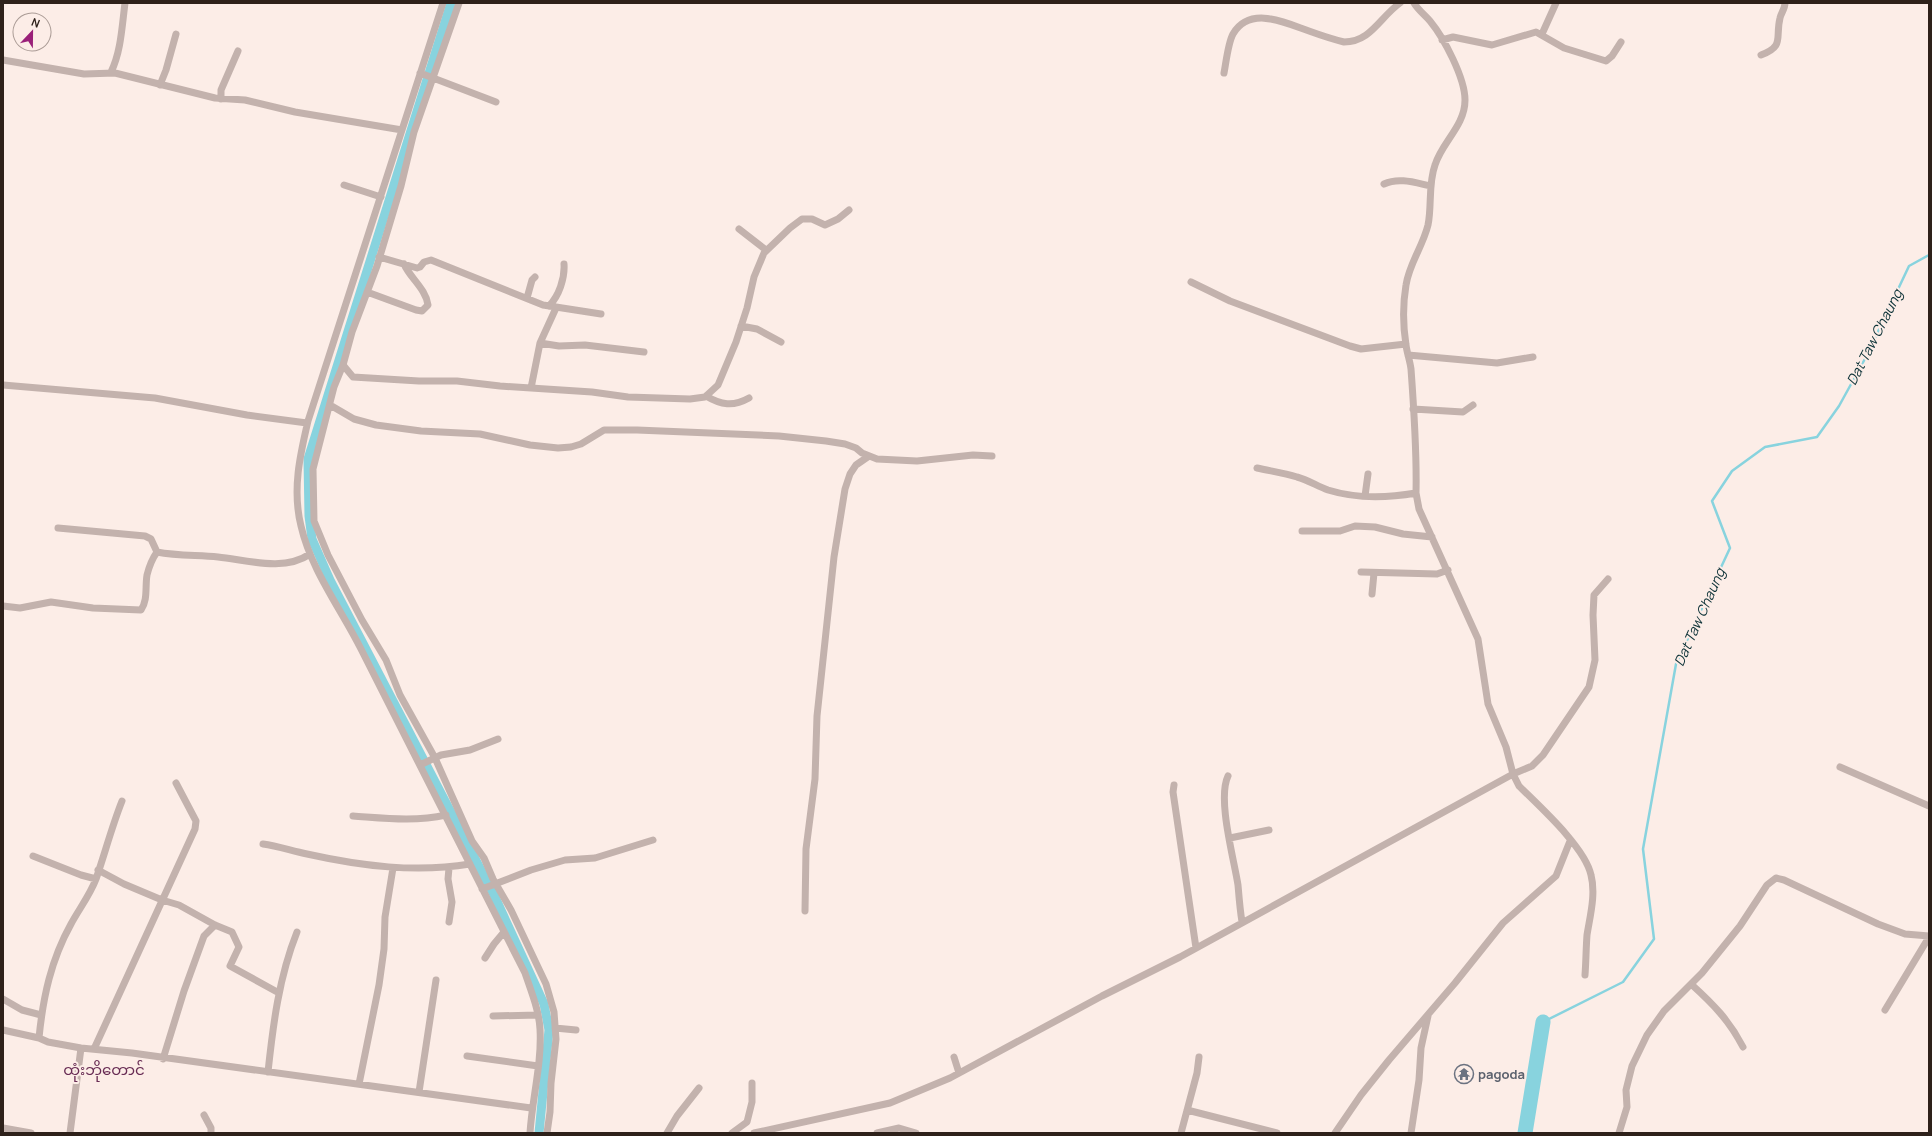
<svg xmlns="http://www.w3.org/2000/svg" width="1932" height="1136" font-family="Manrope,'Noto Sans Myanmar',sans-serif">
  <rect width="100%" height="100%" fill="#fcede7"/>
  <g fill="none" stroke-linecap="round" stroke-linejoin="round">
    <path stroke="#88d3de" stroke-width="2.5" d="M1543 1022 1623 982 1654 939 1643 849 1676 664 1730 548 1712 501 1732 471 1765 447 1817 437 1839 406 1866 357 1909 266 1929 255"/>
    <path stroke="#88d3de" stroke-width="9" d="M451 3 308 459 309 516 312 539 330 580 494 895 544 1004 549 1030 539 1133"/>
    <path stroke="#88d3de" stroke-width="15" d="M1525 1133 1543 1022"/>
    <path stroke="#c3b2ad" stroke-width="7" d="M443 3 308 421C300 455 292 490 301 526 311 570 341 609 361 649 415 757 470 865 525 973 531 991 539 1010 540 1029 542 1064 532 1099 530 1133
      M459 3 414 132 401 186 377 266 352 332 343 365 334 387 313 469 314 521 328 555 362 620 386 660 400 695 435 758 472 841 484 858 493 879 511 910 546 984 554 1012 556 1039 551 1083 550 1112 547 1133
      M1414 3C1418 10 1425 15 1430 21 1444 38 1465 78 1465 100 1465 126 1442 142 1435 165 1428 184 1432 206 1428 225 1423 246 1409 264 1406 285 1403 303 1403 326 1406 345 1407 353 1410 361 1411 369 1414 410 1417 452 1416 493L1419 509 1478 639 1488 704 1506 747 1513 774 1519 786C1539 806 1585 847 1591 875 1596 894 1590 916 1587 935 1586 948 1586 962 1585 975
      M1542 34 1556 3
      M1442 40 1453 37 1492 45 1536 32 1564 48 1606 61 1612 56 1621 42
      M1761 55C1785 46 1775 38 1780 18 1781 13 1785 9 1785 3
      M3 60 84 74 115 73 215 98 245 100 295 112 402 130
      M111 72C121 52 122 26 125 3
      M420 73 496 102
      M1224 73C1226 63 1228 43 1233 34 1250 5 1286 23 1309 31 1320 35 1332 39 1344 42 1371 42 1380 17 1400 3
      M160 85 166 70 176 34
      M221 99V90L238 51
      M1384 184C1399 177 1416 183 1431 186
      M344 185 381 197
      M739 229 766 250
      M379 257 417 268 420 267 424 262 431 260 543 305 601 314
      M1191 282 1230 301 1350 346 1361 349 1406 344
      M367 292 416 310 422 311 428 305C426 289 410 278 404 264
      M527 298 532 280 535 277
      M549 306C559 296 565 278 564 264
      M741 326 757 329 781 342
      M540 343 559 346 585 345 644 352
      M1408 355 1497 363 1533 357
      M343 365 353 377 419 381H457L500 386 592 392 628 397 690 399 705 397 718 385 736 342 747 308 754 277 764 253 790 228 802 219H812L825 225 838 219 849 210
      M3 385 155 398 247 415 307 423
      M531 388 540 343 556 308
      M706 396C721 405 733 407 749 398
      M330 405 354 419 376 425 421 431 480 434 530 445 558 448 571 447 581 444 604 430H637L779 436 826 441 845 444 856 448 862 453 877 459 917 461 973 455 992 456
      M1413 409 1463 412 1473 405
      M1257 468C1270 471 1284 473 1297 477 1308 480 1317 486 1328 490 1357 499 1387 498 1416 493
      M1365 496 1368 474
      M58 528 145 536 151 539 157 552C177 556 197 555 218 557 247 560 284 572 310 554
      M1302 531H1340L1355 526 1375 527 1403 534 1432 537
      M1361 572 1437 574 1448 570
      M1372 594 1374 573
      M3 606 20 608 51 602 93 608 141 610C148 600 145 587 147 575 149 567 152 559 157 552
      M420 765 441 755 470 750 498 739
      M1840 767 1929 806
      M1228 776C1217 799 1234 859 1238 885 1239 897 1240 910 1242 922
      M1174 785 1173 792 1196 948
      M353 816C383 818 415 822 446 815
      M1230 838 1269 830
      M263 844C278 846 292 851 307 854 361 866 416 873 470 864
      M33 856 81 875 96 879
      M449 868 448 879 452 902 449 922
      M98 870 124 884 162 900 179 905 215 925 232 932 239 947 230 966 279 993
      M482 889 531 870 565 860 595 858 653 840
      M805 911 806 849 815 779 817 716 834 557 845 489 850 474 856 465 869 456
      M485 958 494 944 504 932
      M1691 984C1713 1004 1729 1020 1743 1047
      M3 999 22 1010 41 1015
      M1885 1010 1929 937
      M493 1016 538 1015
      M555 1028 576 1030
      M3 1030 39 1038 48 1042 81 1048 132 1053 531 1108
      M39 1038C43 997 51 960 71 924 79 909 90 895 96 879 105 853 112 826 122 801
      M94 1049 195 829 196 821 176 783
      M467 1056 538 1066
      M954 1057 959 1073
      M163 1059 184 991 204 936 215 925
      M268 1072C273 1025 279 977 297 932
      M359 1084 379 985 384 949 385 917 393 868
      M419 1092 436 980
      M1187 1110 1277 1133
      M204 1115 211 1128V1133
      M3 1128 31 1133
      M70 1133 81 1048
      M667 1133 677 1116 699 1088
      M732 1133 747 1122 752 1102V1083
      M754 1133 890 1103 950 1078 1102 996 1180 957 1513 774 1532 766 1543 755 1589 687 1595 660 1593 615 1594 595 1608 579
      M877 1133 899 1128 916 1133
      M1181 1133 1197 1073 1199 1057
      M1335 1133 1361 1095 1389 1060 1455 983 1503 923 1556 876 1570 841
      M1411 1133 1419 1080 1421 1048 1428 1016
      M1619 1133 1627 1107 1626 1090 1632 1066 1647 1035 1664 1011 1702 973 1740 926 1767 885 1776 878 1784 880 1878 924 1905 934 1929 936"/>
  </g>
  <defs>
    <symbol id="temple-ring" viewBox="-11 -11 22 22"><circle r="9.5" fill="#fcede7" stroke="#6b7280" stroke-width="1.5"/><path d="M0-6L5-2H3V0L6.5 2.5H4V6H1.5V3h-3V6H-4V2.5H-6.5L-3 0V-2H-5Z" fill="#6b7280"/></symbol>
  </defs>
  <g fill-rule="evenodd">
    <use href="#temple-ring" x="1453" y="1063" width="22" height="22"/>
  </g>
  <g text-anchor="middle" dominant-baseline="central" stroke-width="4" stroke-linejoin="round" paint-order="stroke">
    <g font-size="13" font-weight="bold" fill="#5b616d" stroke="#fcede7" text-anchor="start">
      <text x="1478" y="1074">pagoda</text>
    </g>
    <g font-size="14" font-style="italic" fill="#0b3136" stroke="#fcede7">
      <text transform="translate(1874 337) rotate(-63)">Dat Taw Chaung</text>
      <text transform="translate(1699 617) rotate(-66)">Dat Taw Chaung</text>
    </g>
    <g font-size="15" fill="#682c54" stroke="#fcede7">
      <text x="104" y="1069">ထုံးဘိုတောင်</text>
    </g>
  </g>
  <rect width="1932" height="1136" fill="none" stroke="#2e211a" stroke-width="8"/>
  <g transform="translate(32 32) rotate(22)"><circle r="19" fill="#fcede7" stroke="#aa9b95"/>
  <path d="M0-3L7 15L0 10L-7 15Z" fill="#9a2079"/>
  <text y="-6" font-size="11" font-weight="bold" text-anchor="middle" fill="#2e211a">N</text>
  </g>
</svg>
